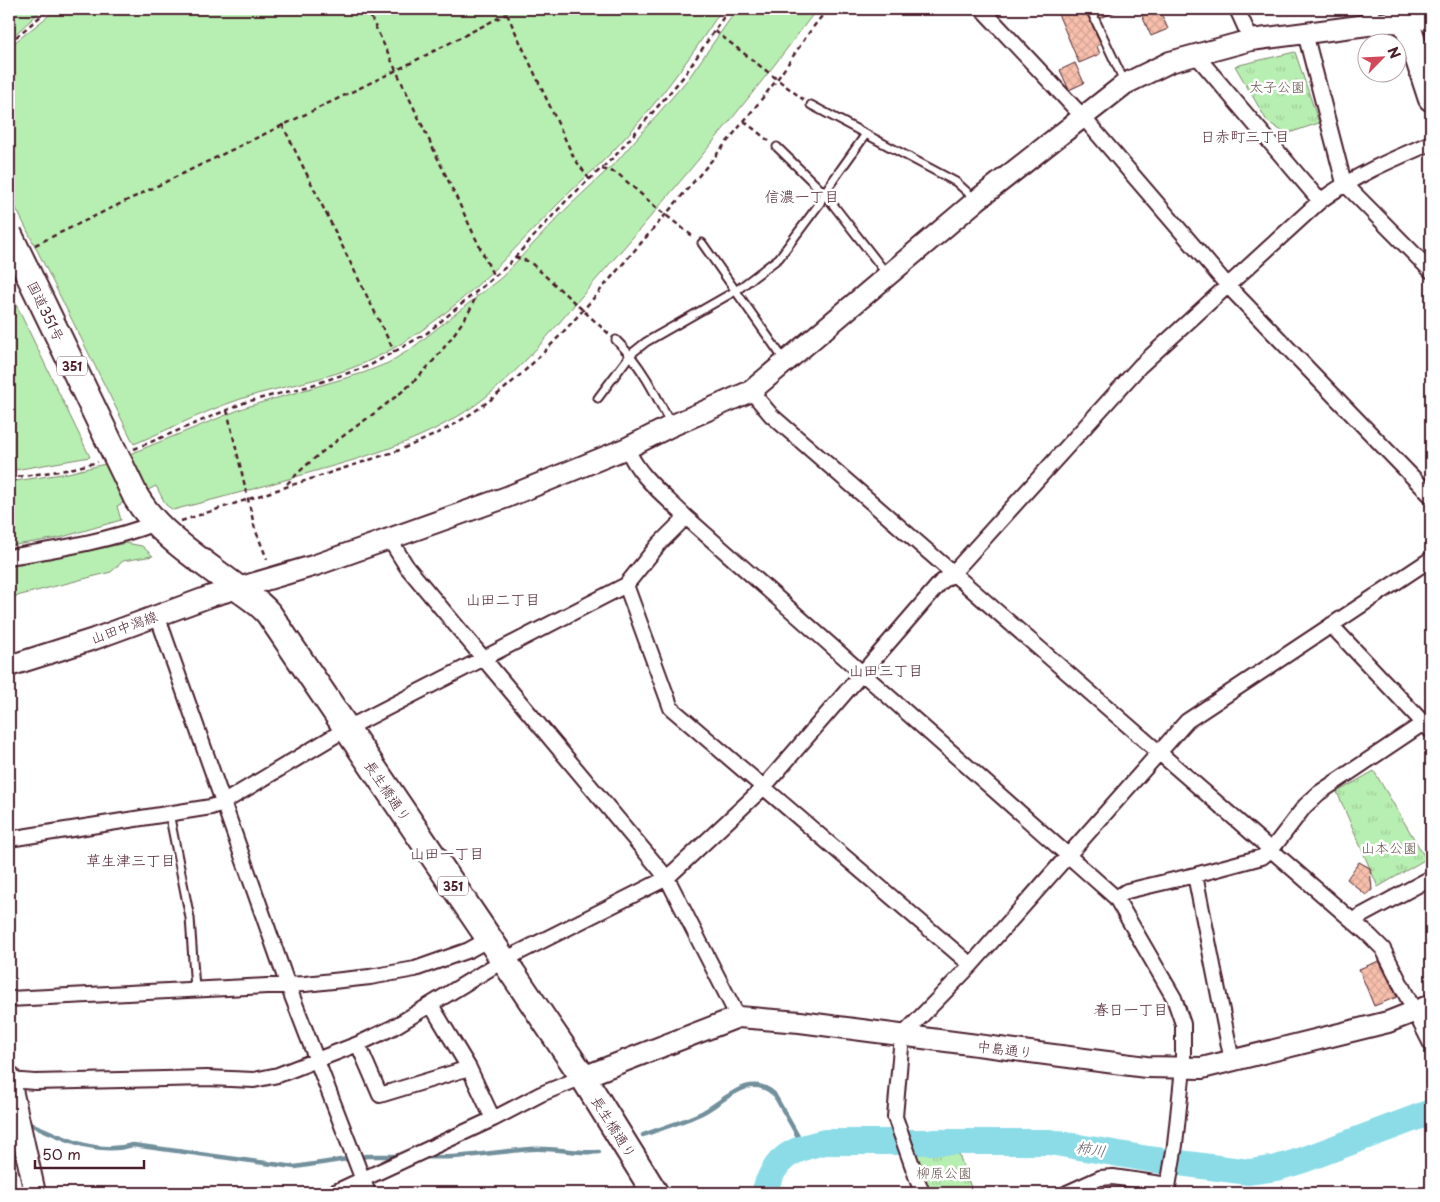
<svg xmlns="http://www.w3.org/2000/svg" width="1440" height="1202" font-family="'Playpen Sans','Klee One',sans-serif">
  <defs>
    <pattern id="park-tufts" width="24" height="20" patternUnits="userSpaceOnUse" patternTransform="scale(1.25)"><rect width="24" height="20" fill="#b7eeb1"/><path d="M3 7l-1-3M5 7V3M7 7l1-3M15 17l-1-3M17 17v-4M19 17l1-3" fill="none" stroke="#9fcc98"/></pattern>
    <pattern id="building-cross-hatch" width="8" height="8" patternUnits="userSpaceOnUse" patternTransform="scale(1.25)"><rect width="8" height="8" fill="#f7bfac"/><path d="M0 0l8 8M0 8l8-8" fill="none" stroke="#d5a494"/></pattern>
  </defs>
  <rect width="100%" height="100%" fill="#fff"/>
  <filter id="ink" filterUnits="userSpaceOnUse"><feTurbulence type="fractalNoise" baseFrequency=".02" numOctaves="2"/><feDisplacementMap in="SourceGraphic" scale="10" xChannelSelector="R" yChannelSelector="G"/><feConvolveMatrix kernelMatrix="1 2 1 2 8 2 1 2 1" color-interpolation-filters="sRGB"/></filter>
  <g filter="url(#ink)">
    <path fill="#b7eeb1" stroke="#80866e" d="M9 9H43L9 40Z
      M57 9H722C690 59 655 106 614 150 596 169 575 186 557 205 503 261 450 320 379 356 341 376 298 383 257 394 214 406 175 427 134 444L9 194V47Z
      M737 9H817C747 103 672 193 594 282 552 330 511 386 455 418 411 444 362 458 312 472 266 486 220 498 173 510L166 505 156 486 117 506 121 520 59 538 9 546V482L68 473 105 464 246 407 363 373 388 363 411 349 502 277 567 208 618 160 688 79Z
      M9 290 90 457 9 471Z
      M126 543 142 546 153 556 123 561 111 572 9 598V567Z"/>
    <path fill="url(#park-tufts)" stroke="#80866e" d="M1295 52 1319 123 1286 134 1267 121 1235 66Z
      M1374 771 1426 859 1378 887 1337 792Z
      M957 1149 973 1193H930L912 1150Z"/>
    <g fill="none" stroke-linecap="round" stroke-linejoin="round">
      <path stroke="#72909c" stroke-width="4.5" d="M26 1122C63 1137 93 1156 133 1145L295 1167 367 1156H400
        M643 1135C662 1128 683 1122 702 1113 724 1102 749 1071 774 1094L804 1147
        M423 1157C459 1159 494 1152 530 1149 554 1147 575 1154 599 1152"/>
      <path stroke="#8cdce7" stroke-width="26" d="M764 1193C774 1158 791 1149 825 1142H1050L1148 1159 1249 1172 1277 1168 1303 1160 1431 1112"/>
    </g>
    <path fill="url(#building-cross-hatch)" stroke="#4a1f2b" d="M1056 9H1085L1101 44 1097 46 1100 54 1079 63Z
      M1096 9H1123L1100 18Z
      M1139 9H1159L1168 29 1151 36Z
      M1075 63 1084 83 1069 90 1060 70Z
      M1359 862 1370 868 1372 890 1366 895 1347 879Z
      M1379 961 1397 997 1374 1006 1359 969Z"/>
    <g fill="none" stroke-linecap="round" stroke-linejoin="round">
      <defs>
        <path id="lane" d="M1090 9 1125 83
          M811 105 956 182 975 199
          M777 147 824 193 886 273
          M702 243 785 361
          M616 340C641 364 656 395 671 425
          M598 398 631 354 646 342 737 290 779 258 820 203 824 193 866 134
          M169 813 190 918 195 989"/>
        <path id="street" d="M982 9 1083 117 1228 286 1431 496
          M1237 9 1251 40
          M1363 26 1373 9
          M1305 33 1344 183 1431 271
          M1195 54 1320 201
          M751 391 771 415 1370 936 1383 949 1431 1044
          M627 448C638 476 665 496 686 517L1116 898 1174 998 1183 1024V1068L1175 1145 1167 1193
          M390 540 407 567 667 878 738 1017
          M9 557C57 549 109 541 155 523
          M626 585 671 708 971 965
          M157 615 287 983 368 1193
          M1331 625 1431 731
          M9 839 211 807 224 802 346 729 626 585 659 544 686 517
          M1195 875 1232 1061
          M1116 898 1127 891 1195 875 1262 857 1272 849 1305 806 1319 793 1431 718
          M1353 920 1431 878
          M9 999 305 984 370 977 415 969 469 950 489 939
          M431 1005 469 1068 493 1119
          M358 1044 380 1095 469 1068
          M9 1080 35 1082 207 1078 254 1080 278 1075 358 1044 392 1028 504 960 667 878 763 788 940 583 952 574 1140 366 1320 201C1355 175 1391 160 1431 143
          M333 1193 493 1119 541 1094 583 1077
          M922 1193 895 1117 902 1036 971 965 1187 721 1431 559
          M1067 1193 1100 1178 1113 1177 1168 1185"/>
        <path id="secondary" d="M9 666 94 639 211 596 316 565 507 497 627 448 671 426 751 391 977 200 1125 84 1170 62 1251 40 1391 22 1406 23
          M9 1076 35 1193
          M583 1077 738 1017 800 1022 1146 1067 1202 1068 1388 1022 1431 1005"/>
        <path id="highway" d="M1402 9 1431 98
          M1429 9 1431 20
          M136 497C158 534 202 561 236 587 248 596 259 602 269 614L583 1077 655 1193"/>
      </defs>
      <use href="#lane" stroke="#4a1f2b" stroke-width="11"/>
      <use href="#street" stroke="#4a1f2b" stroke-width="18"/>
      <use href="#secondary" stroke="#4a1f2b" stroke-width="24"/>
      <use href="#highway" stroke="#4a1f2b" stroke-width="29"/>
      <path stroke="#4a1f2b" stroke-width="2.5" stroke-dasharray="5 4" stroke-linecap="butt" d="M367 9 494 277
        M507 14 574 158 590 180
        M715 31 804 100
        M9 43 49 9
        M744 121 770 142
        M282 124 395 353
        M602 169 617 173 658 209 695 238
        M35 245 397 70 516 9
        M515 257 530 262 609 334
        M227 410 255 529 267 559
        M134 449 246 402 306 387 369 366 427 333 507 266 567 200 615 156 684 76 729 9
        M9 478 66 470 98 462
        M287 484C319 450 358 427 394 398 418 380 437 358 454 334 465 318 470 313 476 295
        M181 521 397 451C419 442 441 433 461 420 526 381 585 308 634 251 682 196 730 140 775 82 793 58 808 31 828 9"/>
      <use href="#lane" stroke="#fff" stroke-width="7"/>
      <use href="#street" stroke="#fff" stroke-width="14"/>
      <use href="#secondary" stroke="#fff" stroke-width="20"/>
      <use href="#highway" stroke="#fff" stroke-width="25"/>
      <defs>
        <path id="highway-bridge" d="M9 234 136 497"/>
      </defs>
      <use href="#highway-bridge" stroke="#4a1f2b" stroke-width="29" stroke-linecap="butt"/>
      <use href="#highway-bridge" stroke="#fff" stroke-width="25"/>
    </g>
  </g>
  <g text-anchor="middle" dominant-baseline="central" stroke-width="5" stroke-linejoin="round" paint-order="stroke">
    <g fill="#fff" stroke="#80626b" stroke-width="1">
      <rect x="57" y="356.5" width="30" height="19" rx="4"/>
      <rect x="438" y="876.5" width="30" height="19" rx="4"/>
    </g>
    <g font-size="12" font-weight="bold" fill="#4a1f2b">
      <text x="72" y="366">351</text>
      <text x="453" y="886">351</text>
    </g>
    <g font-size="14" fill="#65534c" stroke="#fff">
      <text x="1277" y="86">太子公園</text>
      <text x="1389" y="847">山本公園</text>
      <text x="944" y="1172">柳原公園</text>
    </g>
    <g font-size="14" fill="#4a1f2b" stroke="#fff">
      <text transform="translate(46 311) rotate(64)">国道351号</text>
      <text transform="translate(124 627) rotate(-20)">山田中潟線</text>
      <text transform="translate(388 791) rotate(56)">長生橋通り</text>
      <text transform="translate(1005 1049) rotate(7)">中島通り</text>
      <text transform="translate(614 1127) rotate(58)">長生橋通り</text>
    </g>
    <g font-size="15" fill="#4a1f2b" stroke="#fff">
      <text x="1245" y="135">日赤町三丁目</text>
      <text x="802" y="195">信濃一丁目</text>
      <text x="503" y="598">山田二丁目</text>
      <text x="886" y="669">山田三丁目</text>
      <text x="447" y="852">山田一丁目</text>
      <text x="131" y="859">草生津三丁目</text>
      <text x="1131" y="1008">春日一丁目</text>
    </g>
    <g font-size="15" font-style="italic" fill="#5e5863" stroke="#fff">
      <text transform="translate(1091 1148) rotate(9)">柿川</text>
    </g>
  </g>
  <rect width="1440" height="1202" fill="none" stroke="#fff" stroke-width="30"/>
  <rect x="15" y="15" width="1410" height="1172" fill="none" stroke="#4a1f2b" stroke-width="2" filter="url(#ink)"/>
  <g transform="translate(1382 58) rotate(66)"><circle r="24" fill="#ffffff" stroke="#b7a5aa"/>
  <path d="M0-4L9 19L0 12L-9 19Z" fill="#d1495b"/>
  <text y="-8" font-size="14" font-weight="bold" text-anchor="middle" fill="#4a1f2b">N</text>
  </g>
  <path d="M35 1160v8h109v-8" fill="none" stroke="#4a1f2b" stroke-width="2.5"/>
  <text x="42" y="1160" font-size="15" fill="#4a1f2b" stroke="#ffffff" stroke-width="4" paint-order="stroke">50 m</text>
</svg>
